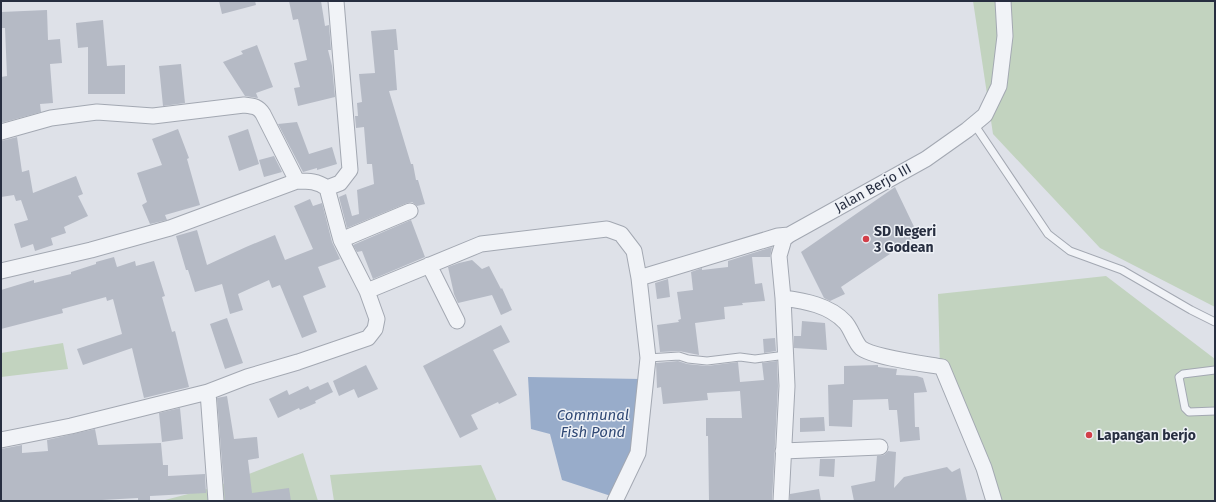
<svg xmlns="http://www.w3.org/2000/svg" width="1216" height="502" font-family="'Fira Sans',sans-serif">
  <rect width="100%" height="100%" fill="#dee1e8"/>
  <path fill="#c2d3bf" d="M973 1H1215V307L1100 248 993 134Z
    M1106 276 1215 359V501H987L940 369 938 294Z
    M63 343 68 369 1 377V353Z
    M303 453 318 501H165V500L215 487Z
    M481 465 497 501H334L330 475Z"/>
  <path fill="#98acca" d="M528 377 641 379 636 452 614 497 562 480 550 434 531 429Z"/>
  <path fill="#b5bac5" d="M219 1H255L256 5 222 14Z
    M289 1H321L325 26 329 25 331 50H328L332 66 335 97 298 106 294 88 300 87 294 63 307 60 298 19 293 20Z
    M47 10 48 40 60 39 62 63 50 64 53 103 40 104 41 112 1 123V77L7 76 5 28H1V12Z
    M103 20 107 66 125 65V94H88V47L78 48 76 23Z
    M396 29 398 50H394L397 90 389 91 411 164H413L416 180H418L425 204 417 206 412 202 407 203 347 228 339 197 346 194 352 216 359 214 357 190 374 184 372 164H367L364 127 356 128 355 116H358L357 103 362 102 359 74 375 73 371 31Z
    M257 45 273 87 256 93 258 98 245 96 223 62 243 54 241 51Z
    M181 64 185 103 163 106 159 66Z
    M297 122 309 154 332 147 337 164 317 170V168L303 172 278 124Z
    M178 129 189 158 187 159 200 205 165 215 167 220 150 224 142 205 147 202 137 173 162 165 152 139Z
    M248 129 259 164 239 171 228 136Z
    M17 137 22 172 29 170 33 193 76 176 83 194 78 196 88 216 64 227 66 233 51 238 53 245 35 251 33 244 21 248 14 224 28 220 21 200 16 201 14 195 1 197V141Z
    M274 156 282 172 264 177 259 160Z
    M895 187 918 235 841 287 845 294 830 301 824 298 801 252Z
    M310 199 313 206 322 203 332 242 340 259 318 267 326 287 303 296 317 332 302 338 280 285 272 288 269 280 238 294 243 310 230 314 222 284 195 292 188 270H186L176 236 197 230 207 265 246 247 275 235 285 260 313 249 294 206Z
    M411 220 425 257 373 279 362 251 357 252 353 245Z
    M772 247 770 257H752L755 284 762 283 765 301 742 303 743 305 724 307 725 319 695 323 699 355 679 351 660 352 657 325 679 322 678 320 681 319 677 292 693 290 691 272 702 268V270L728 267V261Z
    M114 257 117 267 135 261 136 266 154 261 165 296 162 297 172 332 175 331 189 387 144 398 132 348 83 365 77 349 122 334 113 299 107 301 106 297 62 309 63 313 1 329V290L34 280V283L71 274V272L96 264V262Z
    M472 260 482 269 489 266 501 289 502 288 512 310 501 315 492 295 458 303 454 294 448 267 459 263Z
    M668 279 670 297 657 299 655 283Z
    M227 318 243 363 225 369 210 324Z
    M802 321 825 323 827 350 794 348V336H801Z
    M501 325 510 342 493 350 517 395 499 404 498 402 471 415 478 429 460 438 423 366Z
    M775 338 776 351 764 353 763 339Z
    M678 361 687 364 707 366 738 362 740 382 764 380 762 363 777 361 778 386 772 501H709L708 436H706V418H742L740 391 707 393 708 400 663 404 661 387 657 388 656 363Z
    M366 365 378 389 358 398 354 389 339 396 333 381Z
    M878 365V367L897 369 896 375 917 376 923 378 927 392 914 393 915 427H919L920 440 900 442 897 410H889L888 399 853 400 852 427 829 426 828 385 844 384V366Z
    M328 382 333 392 315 401 316 403 300 410 299 408 278 418 269 399 287 390 289 395 308 386 310 390Z
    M227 396 234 439 257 437 259 458 248 460 252 493 289 488 291 501H225L217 398Z
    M180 408 183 439 162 442 159 413Z
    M824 417 825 431 800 432V418Z
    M95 429 98 445 161 443 163 465H168V476L205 474 206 493 150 496V501H138V498L102 500V501H1V449L22 445V453L48 451 47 440Z
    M888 451 896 452 894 488 904 477 947 467 952 472 960 468 967 501H854L851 486 875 481 877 456 884 455Z
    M820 459H835L834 477 819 476Z
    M819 489 821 501H790V494Z"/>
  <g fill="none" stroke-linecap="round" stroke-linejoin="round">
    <defs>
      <path id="lane" d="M974 124 1048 234 1070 251 1122 270 1191 310 1215 322
        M648 358 679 356 688 359 707 361 740 357 755 359 786 355
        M1215 370 1183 374 1179 377 1185 408 1189 412 1215 411"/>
      <path id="street" d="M1 132 51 118 97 112 153 116 244 105C253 106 258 106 263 114L297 181
        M341 240 410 211
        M429 265 457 321
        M1 271 91 250 170 228 297 181C309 181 317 181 327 188
        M639 278 778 236 789 235 926 159 967 130 985 115 999 86 1005 36 1003 1
        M367 291 481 244 607 229 621 234 634 251 639 278 648 358 638 453 615 501
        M783 298C805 301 829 305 845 322 851 328 855 343 861 348 872 357 925 364 942 367L984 468 994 501
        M1 440 71 426 208 392
        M783 451 880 447
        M216 501 208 392 247 377 298 362 368 338 375 329 377 319 367 291 341 240 327 188 340 183 350 170 336 1
        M781 501 787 386 783 298 779 256 784 239 789 235"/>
    </defs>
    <use href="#lane" stroke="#a3a8b2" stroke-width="9"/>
    <use href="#street" stroke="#a3a8b2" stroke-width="17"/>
    <use href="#lane" stroke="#f1f3f7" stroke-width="7"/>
    <use href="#street" stroke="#f1f3f7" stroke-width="15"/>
  </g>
  <g fill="#d23f49" stroke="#eef1f6" stroke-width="1.5">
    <circle cx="866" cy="239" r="4"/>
    <circle cx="1089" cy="435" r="4"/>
  </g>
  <g text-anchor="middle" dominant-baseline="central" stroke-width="3" stroke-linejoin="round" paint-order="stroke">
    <g font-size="14" fill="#272e40" stroke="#eef1f6">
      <text transform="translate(873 188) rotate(-29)">Jalan Berjo III</text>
    </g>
    <g font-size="14" font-weight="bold" fill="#272e40" stroke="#eef1f6" text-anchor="start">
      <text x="874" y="231">SD Negeri<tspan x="874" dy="16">3 Godean</tspan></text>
      <text x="1097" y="435">Lapangan berjo</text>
    </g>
    <g font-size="15" font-style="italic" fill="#304975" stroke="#eef1f6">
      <text x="593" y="415">Communal<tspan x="593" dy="17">Fish Pond</tspan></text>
    </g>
  </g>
  <rect width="1216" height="502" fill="none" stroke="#272e40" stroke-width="4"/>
</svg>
